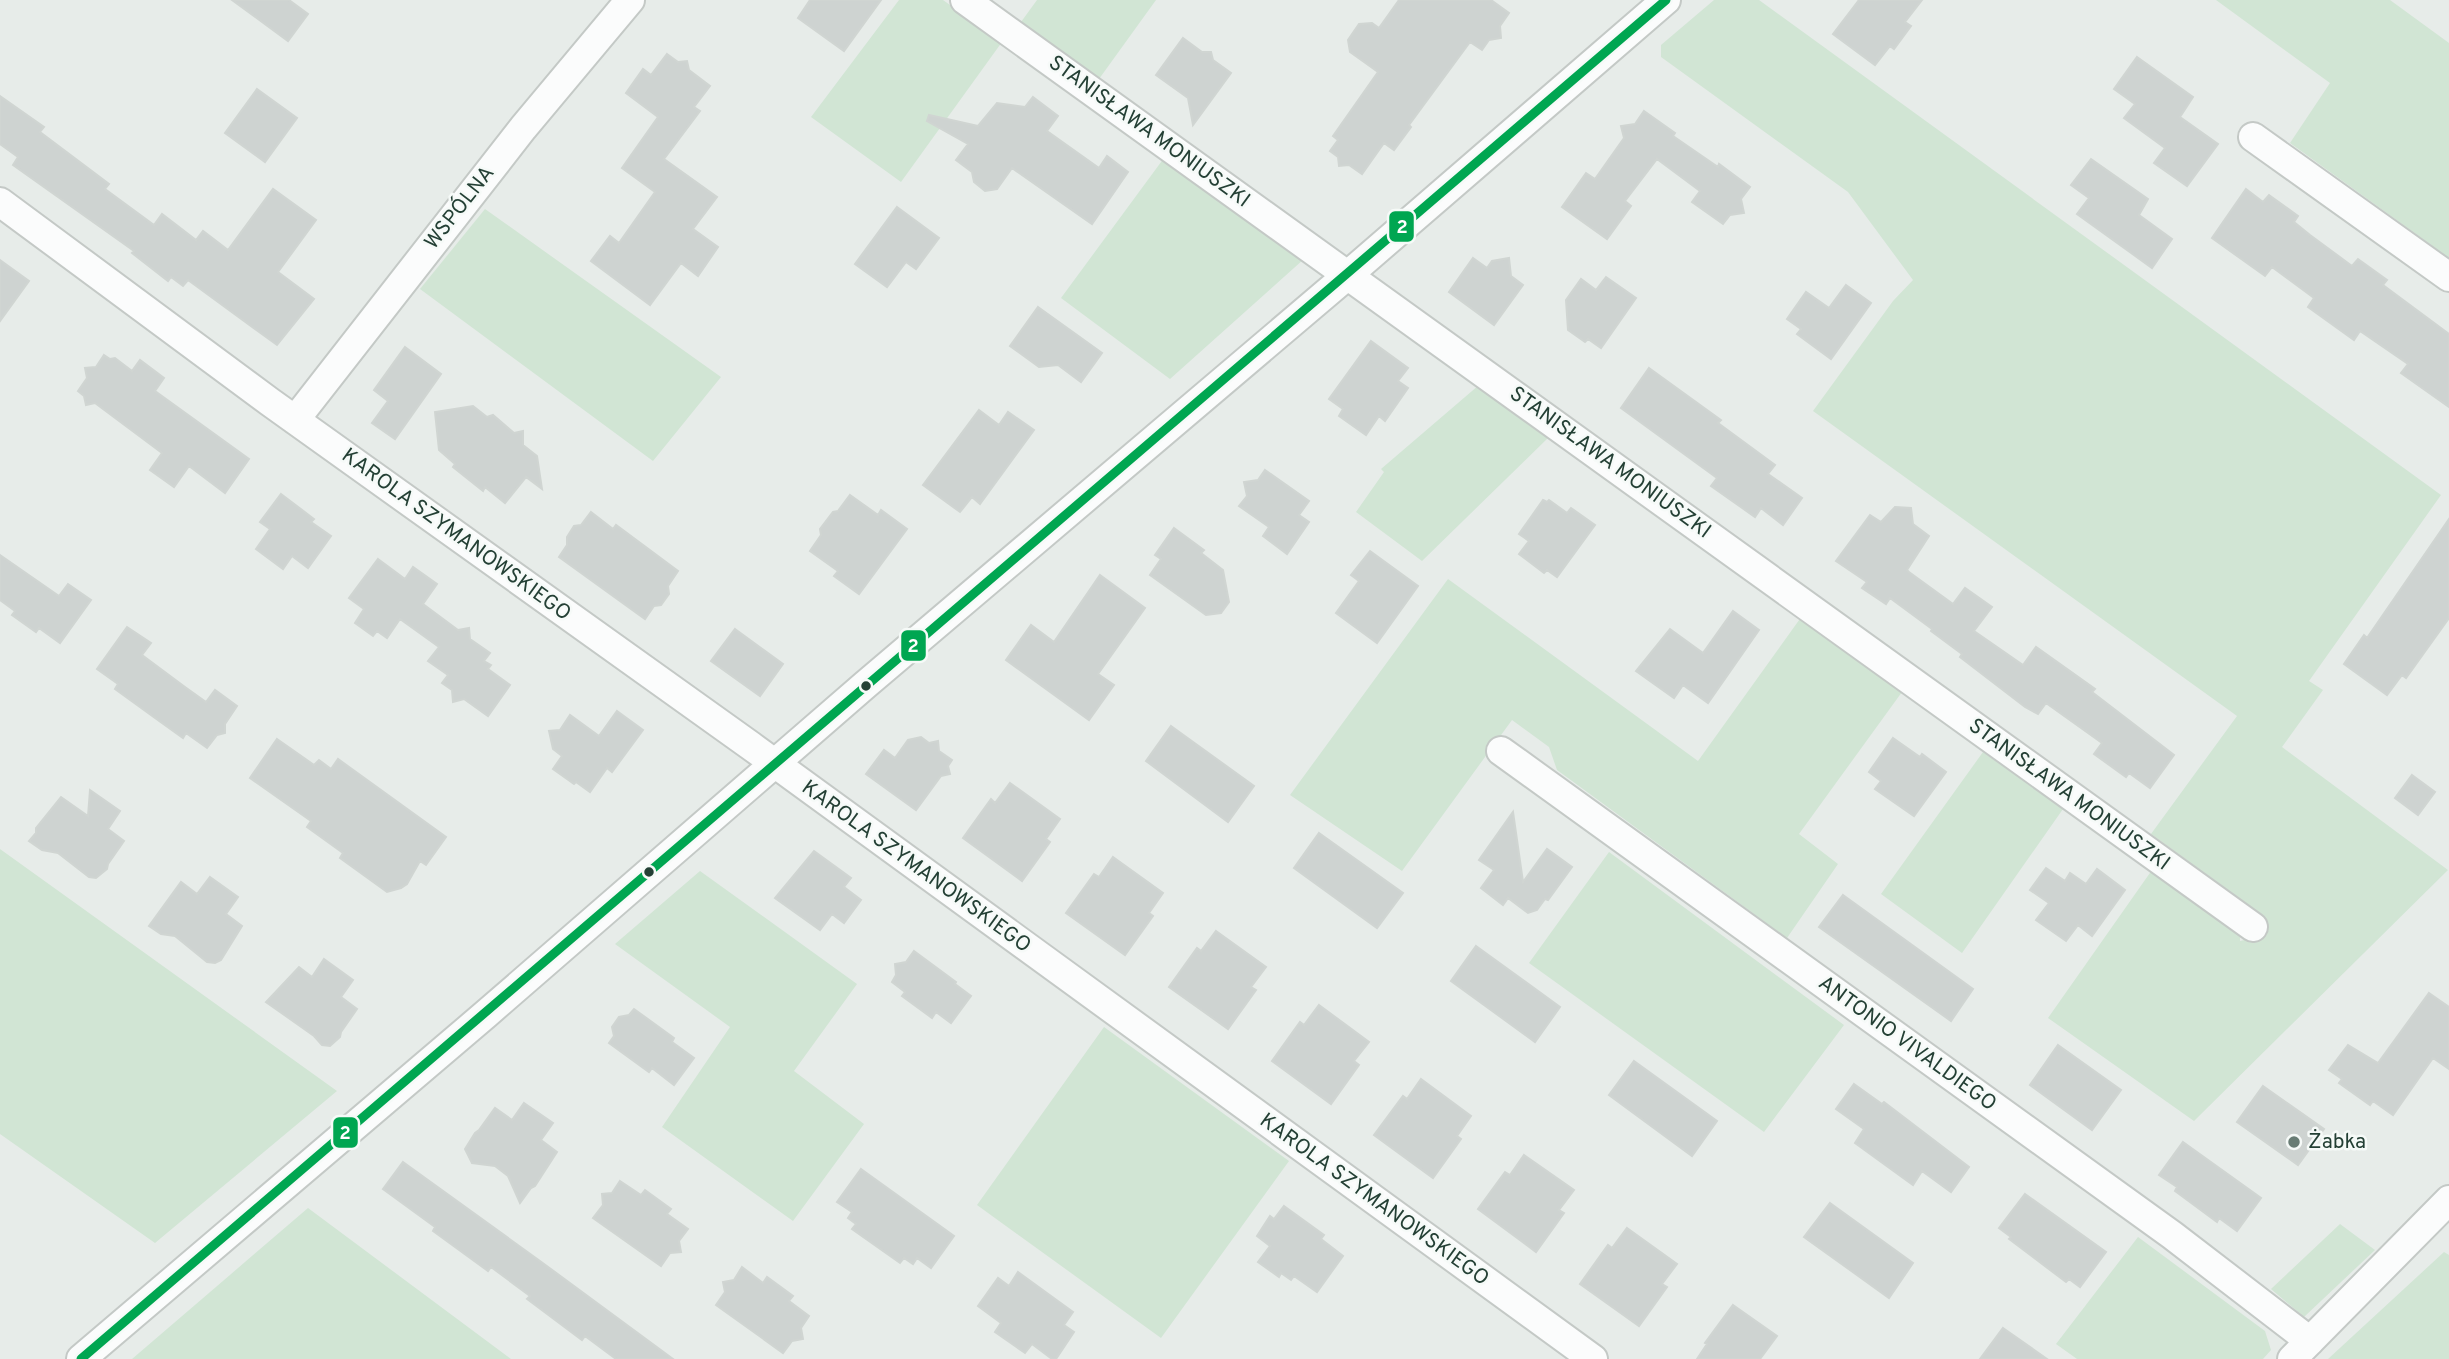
<svg xmlns="http://www.w3.org/2000/svg" width="2449" height="1359" font-family="Overpass,sans-serif">
  <rect width="100%" height="100%" fill="#e7ece9"/>
  <path fill="#d1e5d4" d="M899 0H943L1002 42 901 182 811 117Z
    M1037 0H1156L1099 79 1021 22Z
    M1714 0H1759L2441 495 2309 681 2323 690 2282 747 2448 870 2194 1121 2048 1018 2152 870 2240 935V941L2267 935 2264 916 2151 834 2237 716 1813 411 1893 301 1913 280 1848 192 1661 57V45Z
    M2216 0H2390L2449 43V258L2290 143 2330 83Z
    M1164 158 1304 259 1170 379 1061 298Z
    M485 209 721 377 653 461 420 289Z
    M1479 385 1549 437 1422 561 1356 512 1384 472 1381 469Z
    M1448 579 1698 761 1802 616 1902 692 1799 834 1838 864 1787 938 1557 770 1549 747 1512 720 1402 871 1290 795Z
    M1983 752 2063 809 1962 953 1881 894Z
    M0 849 337 1091 155 1243 0 1134Z
    M1609 852 1844 1025 1764 1132 1529 963Z
    M700 871 857 984 794 1071 864 1124 793 1221 662 1127 730 1027 615 944Z
    M1104 1027 1289 1161 1161 1338 977 1205Z
    M308 1208 511 1359H132Z
    M2340 1224 2375 1250 2304 1317 2271 1289Z
    M2138 1237 2265 1331 2271 1350 2263 1359H2077L2056 1344Z
    M2444 1252 2449 1255V1359H2328Z"/>
  <path fill="#ced3d1" stroke="#d0d5d2" stroke-width="2" d="M232 0H289L308 14 288 41Z
    M810 0H881L844 51 798 18Z
    M1399 0H1491L1509 13 1500 26 1501 38 1489 40 1482 50 1470 42 1409 125 1411 127 1394 150 1384 143 1362 174 1349 165 1339 166 1338 157 1330 151 1338 140 1333 136 1378 72 1350 52 1348 40 1359 24 1372 23 1379 28Z
    M1859 0H1922L1905 22 1911 26 1894 49 1890 46 1875 65 1833 34Z
    M1183 38 1202 52H1211L1213 60 1231 73 1193 125 1188 98 1156 75Z
    M667 54 678 62 687 61 689 70 710 86 694 107 700 111 664 159 717 197 693 229 718 247 698 276 681 263 650 305 591 261 610 236 619 243 655 192 622 168 658 117 626 93 643 69 651 75Z
    M2137 57 2193 97 2180 117 2218 144 2187 186 2154 163 2165 148 2124 118 2135 104 2114 89Z
    M257 89 297 118 265 162 225 133Z
    M0 96 44 127 40 132 109 184 105 189 154 225 162 214 196 240 203 231 228 250 273 189 316 220 278 272 314 299 277 345 188 280 183 286 171 277 168 281 132 253 134 251 13 165 18 157 0 144Z
    M1033 97 1058 116 1047 131 1099 168 1107 156 1128 172 1092 224 1012 168 997 189 985 191 974 182 972 172 956 160 968 144 927 121 929 115 978 126 997 103 1025 107Z
    M1644 111 1675 133 1673 136 1718 167 1719 164 1750 187 1741 199 1744 213 1730 215 1723 224 1692 202 1700 191 1657 159 1625 201 1631 206 1607 239 1562 207 1586 173 1595 179 1624 138 1621 126 1635 124Z
    M2091 159 2148 199 2139 215 2172 239 2152 268 2077 214 2089 198 2071 185Z
    M2246 189 2263 202 2269 195 2298 216 2294 222 2310 235 2352 266 2358 259 2387 280 2383 285 2449 334V407L2401 373 2408 364 2360 331 2354 340 2308 307 2314 298 2272 267 2265 276 2212 238Z
    M897 207 939 238 916 269 906 262 887 287 855 264Z
    M1473 258 1487 268 1492 261 1509 258 1511 276 1523 285 1494 325 1449 292Z
    M0 260 29 281 0 321Z
    M1606 277 1636 298 1601 348 1588 339 1585 342 1568 330 1566 300 1581 279 1596 290Z
    M1846 285 1871 303 1831 359 1797 334 1801 329 1787 319 1806 292 1829 308Z
    M1038 307 1102 353 1081 382 1058 365 1039 367 1010 346Z
    M1371 341 1408 368 1398 381 1408 388 1385 421 1379 416 1366 435 1339 416 1343 409 1329 399Z
    M405 347 441 374 395 439 372 423 388 401 374 390Z
    M104 355 110 359 115 358 132 371 140 360 164 378 155 391 249 459 225 493 189 466 174 487 150 470 162 453 95 403 86 405 84 396 78 391 87 378 85 368 96 367Z
    M1649 368 1721 420 1718 423 1775 465 1768 474 1802 498 1783 525 1761 508 1755 517 1711 486 1717 478 1621 408Z
    M473 406 487 417 493 415 514 433 523 431V445L537 456 542 489 526 477 505 503 485 487 483 491 453 467 455 464 439 450 435 412Z
    M979 410 999 425 1008 412 1034 430 980 504 972 497 960 512 923 485Z
    M1265 470 1309 501 1299 515 1309 522 1287 554 1263 536 1269 527 1239 506 1247 496 1244 482 1258 480Z
    M281 494 314 519 311 522 331 536 308 568 292 556 283 569 256 549 270 529 260 522Z
    M850 495 878 515 881 510 907 529 859 594 834 576 838 571 810 551 821 535 820 529 833 512 838 511Z
    M1543 500 1547 502 1549 500 1567 513 1571 508 1595 525 1557 577 1547 570 1544 573 1519 554 1529 541 1519 534Z
    M1895 507 1911 508 1913 524 1929 536 1907 570 1909 572 1953 604 1965 588 1992 607 1974 631 2023 665 2036 647 2095 689 2092 692 2174 755 2150 788 2129 773 2126 777 2094 754 2102 743 2046 703 2038 714 2025 707 1960 657 1962 654 1931 631 1932 629 1890 598 1886 604 1862 588 1867 582 1836 561 1870 515 1881 522Z
    M591 512 613 529 616 525 678 571 668 586 669 594 661 605 654 606 645 619 559 557 567 545V537L574 526 581 525Z
    M2449 519V618L2406 678 2402 675 2387 695 2344 664 2364 635 2367 638Z
    M1174 528 1204 550 1201 553 1223 570 1229 602 1221 613 1206 615 1150 575 1161 559 1155 555Z
    M1370 551 1418 586 1377 643 1336 613 1359 581 1351 575Z
    M0 555 59 596 68 584 91 600 60 643 39 628 36 632 12 615 15 611 0 600Z
    M378 559 405 579 413 567 437 584 423 604 458 630 469 628 470 639 490 653 484 661 491 665 488 669 510 685 488 716 464 699 453 702 452 690 442 683 448 675 428 661 439 647 400 619 387 638 377 631 373 636 355 623 364 609 349 598Z
    M1100 575 1145 608 1098 674 1114 685 1089 720 1006 660 1031 625 1054 642Z
    M1733 611 1759 630 1708 703 1683 685 1674 698 1636 671 1670 629 1703 653Z
    M127 627 151 643 142 655 185 687 206 702 215 690 237 706 225 724V733L217 735 207 748 186 733 183 738 155 718 115 689 118 684 97 669Z
    M735 629 783 664 760 696 711 661Z
    M617 711 643 730 612 772 607 768 590 792 576 782 574 784 553 769 562 756 553 749 549 731 560 730 570 715 599 736Z
    M1171 726 1254 786 1228 822 1146 761Z
    M921 737 929 743 938 741 939 751 952 760 948 766 950 774 941 776 916 810 866 774 884 750 895 758 908 740Z
    M1893 738 1920 757 1922 754 1946 772 1914 816 1875 789 1881 781 1869 772Z
    M277 739 314 765 319 760 331 769 338 759 446 837 426 865 420 861 407 884 401 888 387 892 340 858 343 853 307 827 311 821 250 778Z
    M2412 775 2435 792 2418 815 2395 798Z
    M1010 783 1060 819 1046 839 1050 842 1022 881 963 838 991 799 995 803Z
    M90 790 120 811 108 829 124 841 108 864 107 869 96 878 89 877 58 853 42 850 29 841 36 833V828L61 797 88 816Z
    M1513 812 1523 882 1547 849 1572 867 1548 900 1545 899 1537 910 1528 913 1508 898 1503 905 1481 888 1494 870 1479 860Z
    M1319 833 1403 893 1377 928 1294 868Z
    M814 851 851 878 844 887 861 900 844 923 832 914 820 930 775 898Z
    M1113 857 1163 893 1149 913 1153 916 1125 955 1066 913 1094 874 1099 877Z
    M2046 868 2065 881 2070 873 2086 884 2097 869 2125 890 2092 936 2078 925 2066 941 2036 920 2049 903 2030 890Z
    M210 877 238 897 226 914 242 926 221 960 215 963 207 962 175 936 161 934 149 926 181 882 197 894Z
    M1843 895 1973 989 1951 1021 1819 927Z
    M1216 931 1266 967 1251 987 1256 990 1228 1029 1169 987 1197 948 1201 951Z
    M1476 946 1560 1007 1535 1042 1451 981Z
    M914 951 956 982 955 984 971 996 951 1023 936 1012 932 1018 902 996 905 992 892 982 896 975 895 964 906 962Z
    M324 959 353 980 341 997 357 1009 341 1032 340 1037 330 1046 322 1045 314 1036 266 1002 299 967 312 977Z
    M2429 993 2449 1007V1069L2433 1058 2393 1115 2373 1101 2370 1105 2339 1083 2342 1079 2329 1070 2348 1045 2378 1063Z
    M1319 1005 1369 1042 1354 1061 1359 1065 1331 1104 1272 1061 1300 1022 1304 1025Z
    M634 1009 674 1038 672 1042 694 1058 674 1085 652 1068 649 1072 609 1043 614 1036 612 1027 619 1017 629 1015Z
    M2058 1045 2121 1090 2092 1130 2030 1085Z
    M1634 1061 1717 1121 1692 1156 1609 1095Z
    M1421 1079 1471 1116 1457 1136 1461 1139 1433 1178 1374 1135 1403 1096 1407 1099Z
    M1854 1084 1882 1104 1884 1102 1969 1167 1951 1192 1922 1171 1913 1185 1855 1143 1864 1129 1836 1109Z
    M2263 1086 2324 1129 2298 1165 2237 1122Z
    M524 1103 553 1123 541 1140 557 1152 535 1186 531 1188 520 1203 508 1176 495 1166 472 1163 465 1149 475 1133 479 1130 495 1108 512 1120Z
    M2183 1142 2261 1198 2237 1231 2219 1218 2217 1222 2175 1191 2177 1187 2159 1175Z
    M1524 1155 1574 1190 1559 1210 1564 1213 1536 1252 1478 1209 1505 1172 1510 1175Z
    M403 1162 540 1261 673 1359H616L585 1336 582 1340 527 1299 530 1296 491 1267 488 1271 433 1231 435 1227 383 1189Z
    M861 1169 954 1236 931 1268 917 1258 913 1264 904 1258 900 1263 852 1229 856 1224 848 1218 852 1212 837 1202Z
    M620 1181 641 1195 645 1190 671 1209 667 1214 688 1229 679 1241 681 1252 670 1253 661 1266 593 1218 603 1205 602 1194 612 1193Z
    M2025 1194 2106 1252 2080 1287 2069 1279 2066 1282 2009 1239 2011 1237 1999 1228Z
    M1830 1203 1913 1263 1889 1298 1804 1237Z
    M1284 1206 1324 1235 1321 1239 1343 1256 1317 1292 1294 1276 1291 1280 1281 1273 1279 1277 1258 1262 1270 1246 1257 1236 1270 1216 1274 1219Z
    M1627 1228 1677 1264 1662 1284 1667 1287 1639 1326 1580 1284 1608 1245 1612 1248Z
    M742 1267 763 1283 767 1277 793 1296 789 1301 809 1316 801 1328 803 1339 792 1341 783 1353 716 1305 725 1292 723 1282 734 1280Z
    M1018 1272 1073 1312 1064 1325 1074 1332 1056 1359H1052L1032 1344 1025 1353 995 1332 1001 1323 978 1306 998 1278 1009 1286Z
    M1733 1305 1777 1336 1760 1359H1697L1707 1344 1705 1343Z
    M2003 1328 2047 1359H1980Z"/>
  <g fill="none" stroke-linecap="round" stroke-linejoin="round">
    <defs>
      <path id="street" d="M965 0 2253 927
        M2253 137 2449 277
        M0 202 270 402 751 746 1593 1359
        M295 420 523 128 630 0
        M1501 751 2172 1235 2310 1341
        M81 1359 486 1014 865 685 1349 274 1666 0
        M2292 1359 2449 1200"/>
    </defs>
    <use href="#street" stroke="#c4c9c6" stroke-width="32"/>
    <use href="#street" stroke="#fbfcfc" stroke-width="28"/>
    <defs>
      <path id="bus-1" d="M81 1359 1666 0"/>
    </defs>
    <use href="#bus-1" stroke="#f6faf8" stroke-width="14"/>
    <use href="#bus-1" stroke="#00a651" stroke-width="9"/>
  </g>
  <g fill="#244035" stroke="#f6faf8" stroke-width="2.5">
    <circle cx="866" cy="686" r="6"/>
    <circle cx="649" cy="872" r="6"/>
  </g>
  <circle fill="#687c74" stroke="#f6faf8" stroke-width="2.5" cx="2294" cy="1142" r="7"/>
  <g text-anchor="middle" dominant-baseline="central" stroke-width="5" stroke-linejoin="round" paint-order="stroke">
    <g font-size="21" fill="#244035" stroke="#f6faf8">
      <text transform="translate(1149 132) rotate(36)">STANISŁAWA MONIUSZKI</text>
      <text transform="translate(460 208) rotate(-52)">WSPÓLNA</text>
      <text transform="translate(1610 463) rotate(36)">STANISŁAWA MONIUSZKI</text>
      <text transform="translate(456 535) rotate(36)">KAROLA SZYMANOWSKIEGO</text>
      <text transform="translate(2069 795) rotate(36)">STANISŁAWA MONIUSZKI</text>
      <text transform="translate(916 867) rotate(36)">KAROLA SZYMANOWSKIEGO</text>
      <text transform="translate(1907 1044) rotate(36)">ANTONIO VIVALDIEGO</text>
      <text transform="translate(1374 1200) rotate(36)">KAROLA SZYMANOWSKIEGO</text>
    </g>
    <g font-size="21" fill="#244035" stroke="#f6faf8" text-anchor="start">
      <text x="2308" y="1142">Żabka</text>
    </g>
  </g>
  <g stroke="#f6faf8" stroke-width="2.5">
    <rect x="1388" y="210" width="27" height="33" rx="7" fill="#00a651"/>
    <rect x="900" y="629" width="27" height="33" rx="7" fill="#00a651"/>
    <rect x="332" y="1116" width="27" height="33" rx="7" fill="#00a651"/>
  </g>
  <g font-size="19" text-anchor="middle" font-weight="bold" fill="#fff">
    <text x="1402" y="233">2</text>
    <text x="913" y="652">2</text>
    <text x="345" y="1139">2</text>
  </g>
</svg>
